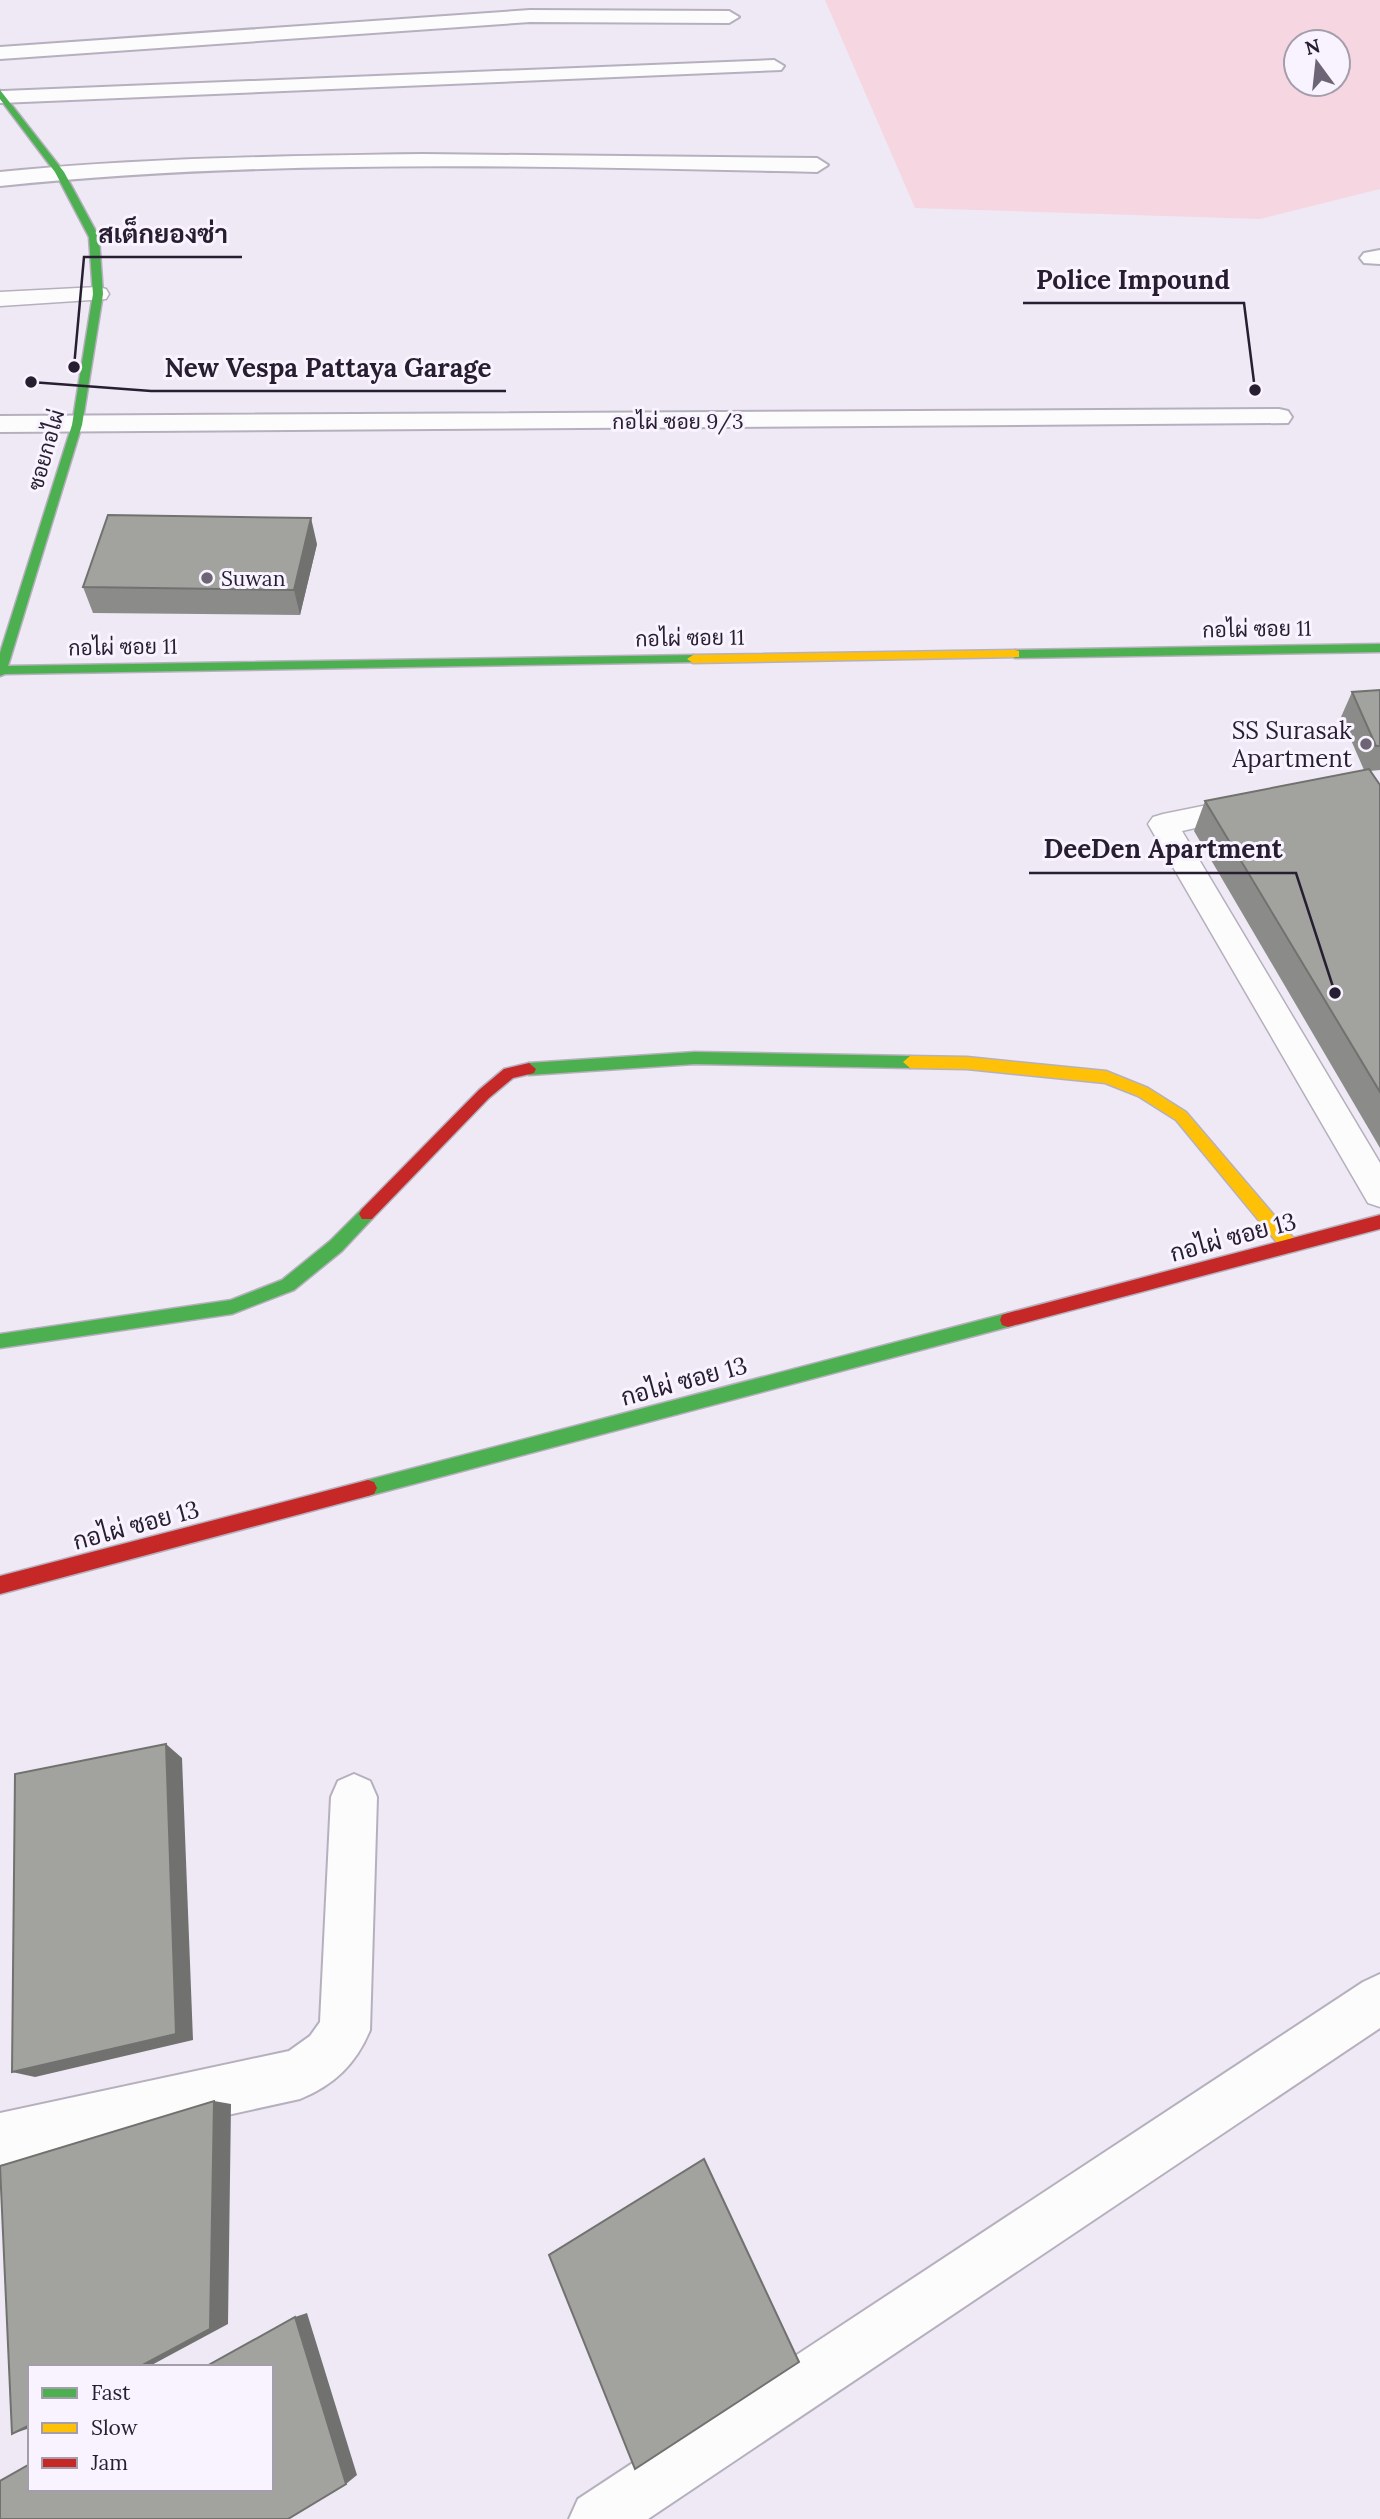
<svg xmlns="http://www.w3.org/2000/svg" width="1380" height="2519" font-family="Lora,Sarabun,serif">
  <rect width="100%" height="100%" fill="#eee9f4"/>
  <path fill="#f5d6e1" fill-rule="evenodd" d="M825 0H1380V189L1260 219 915 208ZM1296 42H1338V84H1296Z"/>
  <g fill="none" stroke-linecap="round" stroke-linejoin="round">
    <defs>
      <path id="lane" d="M98 287 106 289 109 294 106 299 0 306V292Z
        M1247 797 1257 800 1261 807 1257 814 1182 831 1380 1163V1207L1368 1203 1148 824 1153 817 1163 814Z"/>
      <path id="street" d="M530 10 729 11 739 17 729 23 530 22 0 59V47Z
        M774 60 784 66 781 70 0 103V91H3Z
        M423 154 817 158 828 165 817 172C546 166 270 158 0 186V172C141 158 282 156 423 154Z
        M1380 250V264L1364 263 1360 258 1364 253Z
        M1279 409 1288 411 1292 417 1288 423 0 432V416Z
        M354 1774 370 1781 377 1797 370 2030C356 2064 334 2085 300 2099L0 2165V2113L289 2051 310 2036 320 2022 331 1797 338 1781Z
        M1380 1974V2028L648 2519H569L578 2499 1363 1982Z"/>
      <path id="fast" d="M0 90 64 172 99 237 103 294 82 425 8 666 693 655 697 656V662L5 674 0 676V653L72 425 93 294 89 237 55 172 0 99Z
        M1380 644V652L1015 658 1009 654 1015 650Z
        M695 1052 910 1056 917 1062 910 1068 695 1064 529 1075 522 1069 529 1063Z
        M367 1207 372 1209 375 1214 372 1219 342 1251 294 1290 232 1314 0 1348V1334L231 1300 282 1280 330 1241 362 1209Z
        M1008 1313 1014 1315 1016 1320 1014 1325 1008 1327 368 1496 362 1494 359 1488 362 1482 368 1480Z"/>
      <path id="slow" d="M1015 650 1019 651V657L693 663 687 659 693 655Z
        M910 1056 967 1057 1106 1071 1148 1088 1186 1112 1296 1241 1298 1246 1296 1251H1284L1176 1120 1138 1096 1105 1083 967 1069 910 1068 903 1062Z"/>
      <path id="jam" d="M529 1063 536 1069 534 1073 513 1078 489 1098 372 1219H362L359 1214 362 1209 479 1090 504 1069Z
        M1380 1215V1229L1008 1327 1002 1325 1000 1320 1002 1315 1008 1313Z
        M368 1480 374 1482 377 1488 374 1494 368 1496 0 1594V1576Z"/>
    </defs>
    <use href="#lane" stroke="#b6b0be" stroke-width="3"/>
    <use href="#street" stroke="#b6b0be" stroke-width="4"/>
    <use href="#fast" stroke="#b6b0be" stroke-width="3"/>
    <use href="#slow" stroke="#b6b0be" stroke-width="3"/>
    <use href="#jam" stroke="#b6b0be" stroke-width="3"/>
    <use href="#lane" fill="#fcfcfd" fill-rule="evenodd"/>
    <use href="#street" fill="#fcfcfd" fill-rule="evenodd"/>
    <use href="#fast" fill="#4caf50" fill-rule="evenodd"/>
    <use href="#slow" fill="#ffc107" fill-rule="evenodd"/>
    <use href="#jam" fill="#c62828" fill-rule="evenodd"/>
  </g>
  <path fill="#8b8c89" d="M317 544 300 615 93 613 83 587Z
    M1380 690V770L1370 771 1380 785V1148L1194 831 1205 801 1364 770 1341 717 1352 692Z"/>
  <path fill="#71726f" d="M311 518 317 544 300 615 294 590Z
    M166 1744 182 1758 193 2040 35 2077 12 2072Z
    M214 2101 231 2104 228 2324 148 2367H139Z
    M307 2313 357 2475 346 2484 295 2317Z
    M30 2425V2428L12 2434Z"/>
  <path fill="#a2a39f" stroke="#71726f" stroke-width="2" d="M108 515 311 518 294 590 83 587Z
    M1380 690V746H1376L1352 692Z
    M1369 769 1380 785V1092L1205 801Z
    M166 1744 176 2034 12 2072 15 1774Z
    M214 2101 210 2329 139 2367H30V2425L12 2434 0 2166Z
    M704 2159 799 2362 635 2469 549 2255Z
    M295 2317 346 2484 288 2519H0V2481L30 2464V2489H271V2367H205Z"/>
  <g fill="#6d6575" stroke="#f8f3fe" stroke-width="2.5">
    <circle cx="207" cy="578" r="7"/>
    <circle cx="1366" cy="744" r="7"/>
  </g>
  <g text-anchor="middle" dominant-baseline="central" stroke-width="6" stroke-linejoin="round" paint-order="stroke">
    <g font-size="21" fill="#271e31" stroke="#f8f3fe">
      <text x="678" y="421">กอไผ่ ซอย 9/3</text>
      <text transform="translate(46 450) rotate(-74)">ซอยกอไผ่</text>
      <text transform="translate(1257 629) rotate(-1)">กอไผ่ ซอย 11</text>
      <text transform="translate(690 638) rotate(-1)">กอไผ่ ซอย 11</text>
      <text transform="translate(123 647) rotate(-1)">กอไผ่ ซอย 11</text>
    </g>
    <g font-size="21" fill="#271e31" stroke="#f8f3fe" text-anchor="start">
      <text x="221" y="578">Suwan</text>
    </g>
    <g font-size="24" fill="#271e31" stroke="#f8f3fe" text-anchor="end">
      <text x="1352" y="730">SS Surasak<tspan x="1352" dy="28">Apartment</tspan></text>
    </g>
    <g font-size="24" fill="#271e31" stroke="#f8f3fe">
      <text transform="translate(1233 1237) rotate(-15)">กอไผ่ ซอย 13</text>
      <text transform="translate(684 1381) rotate(-15)">กอไผ่ ซอย 13</text>
      <text transform="translate(136 1525) rotate(-15)">กอไผ่ ซอย 13</text>
    </g>
  </g>
  <path fill="none" stroke="#271e31" stroke-width="2.5" d="M74 367L84 257H242M1255 390L1244 303H1023M31 382L151 391H506M1335 993L1296 873H1029"/>
  <g fill="#271e31" stroke="#f8f3fe" stroke-width="2.5">
    <circle cx="74" cy="367" r="7"/>
    <circle cx="1255" cy="390" r="7"/>
    <circle cx="31" cy="382" r="7"/>
    <circle cx="1335" cy="993" r="7"/>
  </g>
  <g font-size="26" text-anchor="middle" font-weight="bold" fill="#271e31" stroke="#f8f3fe" stroke-width="6" stroke-linejoin="round" paint-order="stroke">
    <text x="163" y="243">สเต็กยองซ่า</text>
    <text x="1133" y="289">Police Impound</text>
    <text x="328" y="377">New Vespa Pattaya Garage</text>
    <text x="1163" y="858">DeeDen Apartment</text>
  </g>
  <rect x="28" y="2365" width="245" height="126" fill="#f8f3fe" stroke="#a49eac" stroke-width="2"/>
  <rect x="42" y="2388" width="35" height="10" fill="#4caf50" stroke="#a49eac" stroke-width="2"/>
  <text x="91" y="2400" font-size="21" fill="#271e31">Fast</text>
  <rect x="42" y="2423" width="35" height="10" fill="#ffc107" stroke="#a49eac" stroke-width="2"/>
  <text x="91" y="2435" font-size="21" fill="#271e31">Slow</text>
  <rect x="42" y="2458" width="35" height="10" fill="#c62828" stroke="#a49eac" stroke-width="2"/>
  <text x="91" y="2470" font-size="21" fill="#271e31">Jam</text>
  <g transform="translate(1317 63) rotate(345)"><circle r="33" fill="#f8f3fe" stroke="#a49eac" stroke-width="2"/>
  <path d="M0-5L12 26L0 18L-12 26Z" fill="#6d6575"/>
  <text y="-10" font-size="19" font-weight="bold" text-anchor="middle" fill="#271e31">N</text>
  </g>
</svg>
